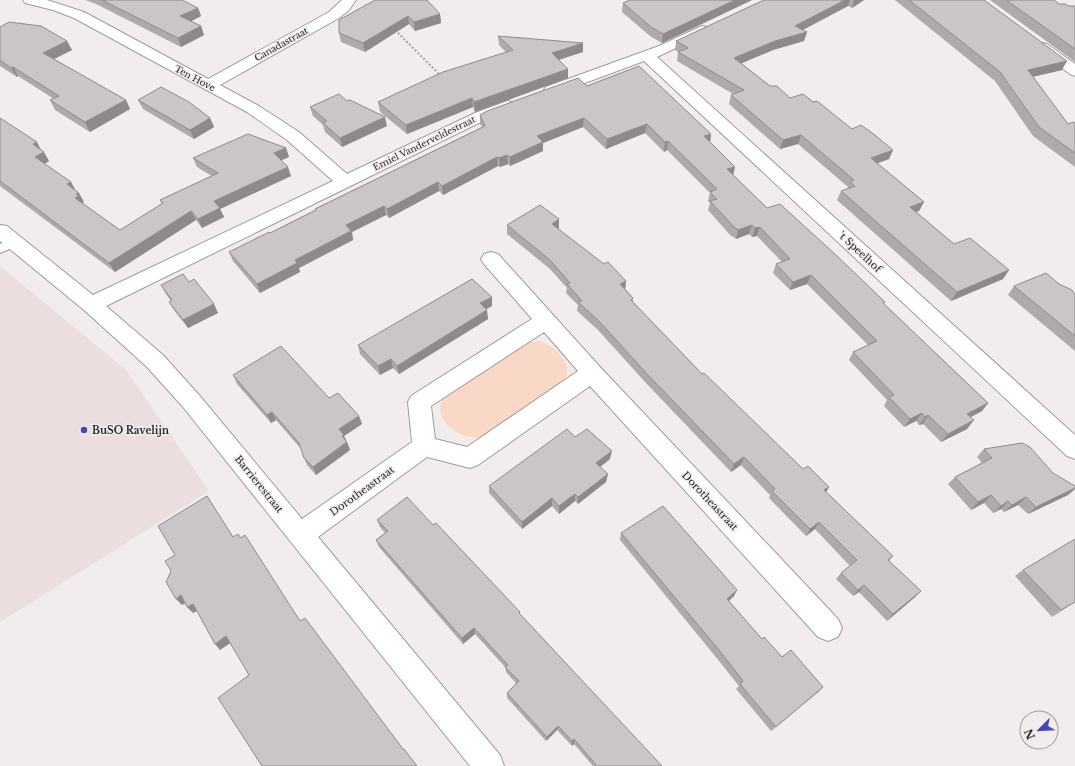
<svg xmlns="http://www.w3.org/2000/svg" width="1075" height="766" font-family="'Libre Baskerville',serif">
  <rect width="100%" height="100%" fill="#f2eced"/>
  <path fill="#ecdddf" d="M0 266 126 370 209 491 0 622Z"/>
  <path fill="#f9d8c7" d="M539 341C556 346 576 365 563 383L483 437C460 442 427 418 446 394L528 342Z"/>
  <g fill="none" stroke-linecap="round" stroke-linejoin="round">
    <defs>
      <path id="service" d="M15 238 19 239 21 242 19 245 0 253V244Z"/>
      <path id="minor" d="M23 0H47L84 12 208 79 329 12 342 0H356L349 10 339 18 220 85 259 106 299 132 347 174 475 113 502 103 508 101 514 103 516 106 514 109 487 119 106 306 163 355 199 395 302 519 412 442 408 402 411 396 532 319 484 264 481 259 484 254 491 252 498 254 600 367 838 619 842 628 838 637 828 641 818 637 590 386 478 465 470 468 427 457 318 537 500 755 504 766H470L183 407 147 367 84 310 0 241V225L7 226 93 295 333 181 287 140 247 112 74 18 53 10 25 3ZM544 332 578 371 467 447 435 439 431 406Z
        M702 26 707 27 709 30 707 33 657 57 1075 435V459L1067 456 644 61 558 93 552 95 546 93 544 90 546 87 659 46Z
        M1042 43 1047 44 1075 64V76L1070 74 1037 50 1035 47 1037 44Z"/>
    </defs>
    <use href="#service" stroke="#a19b9c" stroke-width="2"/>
    <use href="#minor" stroke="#a19b9c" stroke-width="2"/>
    <path stroke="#a7a2a3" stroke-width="2" stroke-dasharray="2 2" stroke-linecap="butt" d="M395 30 441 76"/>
    <use href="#service" fill="#fff" fill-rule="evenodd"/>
    <use href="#minor" fill="#fff" fill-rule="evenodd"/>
  </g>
  <path fill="#afa9ab" d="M85 0H182L198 8 201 16 191 21 201 26 204 35 181 47 96 4Z
    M375 0 440 14 441 23 415 31 409 24 365 52 341 42 339 33Z
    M752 0 662 43 650 36 622 12 623 3Z
    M764 0H864L852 8 848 6 803 30 807 32 804 41 773 50 741 63 770 86 790 98 813 102 889 159 877 163 924 202 919 211 916 212 954 244 1009 270 1003 279 951 301 837 200 841 191 847 189 848 187 798 144 780 149 729 104 731 95 733 94 677 61 678 52 675 50 676 41Z
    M895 0H984L1062 70 1033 77 1068 124 1075 123V167L1033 136 995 81Z
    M990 0H1054L1059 4 1068 6H1075V62Z
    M0 27 67 41 72 50 54 59 126 100 130 109 90 132 55 110 50 100 54 99 18 76 17 77 0 66Z
    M498 36 583 52 559 60 568 69V78L475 112 473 107 407 134 380 112 378 102 506 52 499 45Z
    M587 86 711 134 710 142 733 175 767 208 885 302 884 304 988 403 982 411 971 417 967 429 941 442 923 424 919 425 916 421 904 427 884 406 887 400 849 360 853 352 868 345 807 284 790 290 773 273 776 264 782 262 757 236 752 237 749 234 736 239 730 235 708 210 710 203 708 201 710 193 667 150 664 152 645 133 606 149 583 127 543 143V151L510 166 508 164 500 167 498 166 443 195 439 191 389 218 386 215 352 232 353 240 299 268 300 272 260 293 233 261 229 252 270 233 315 210V209L482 127 480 124V115Z
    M138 100 210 118 214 127 194 139 143 109Z
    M347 101 387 126 342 147 325 132 323 125 313 116 310 107Z
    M0 118 41 150 49 161 45 164 71 182 75 190 84 202 82 203 83 204 120 230 162 204 160 200 212 176 197 167 193 158 286 148 289 157 282 160 291 176 220 209 224 217 202 228 196 220 115 272 0 186Z
    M559 219 558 229 626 281 625 289 633 298V302L702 374 803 469 829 487 826 492 893 556 889 561 921 591 914 598 887 621 859 592 853 596 836 579 841 573 850 566 815 529 806 536 769 498 770 495 741 465 731 472 645 382 598 330 577 311 578 305 566 293 567 288 550 269 507 234V225Z
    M189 282 218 313 188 328 174 310 169 302 171 301 166 294 161 285Z
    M1059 284 1075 295V351L1008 295 1014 286Z
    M492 306 486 309 488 319 399 374 393 368 380 375 360 354 358 345Z
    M233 375 329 398 359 416 362 424 344 436 346 441 347 442 350 450 316 475 307 465 304 458 301 449 276 420 271 423 237 384Z
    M575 437 610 459 600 467 606 482 578 504 575 501 559 514 552 506 522 529 489 493V486Z
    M984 449 1068 495 1028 514 1018 505 1004 512 1001 509 993 513 984 503 971 510 948 484 955 477 982 463 977 457Z
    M377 520 520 615 662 766H593L574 744 572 746 557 730 546 741 507 698V693L516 683 506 672 505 667 475 634 463 644 379 547 376 540 385 533 380 527Z
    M621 533 734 596 729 601 762 639 782 657 823 687 818 692 771 731 736 689 739 686 715 656 620 540Z
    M1075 539V602L1052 617 1015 576 1023 570Z"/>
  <path fill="#8e8a8b" d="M735 0H752L662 43 663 34Z
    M845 0H850L848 6 793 35 795 26Z
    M854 0H864L852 8Z
    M198 8 201 16 184 25 180 16Z
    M440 14 441 23 415 31 414 22Z
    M408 16 409 24 365 52 363 43Z
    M201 26 204 35 181 47 178 38Z
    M807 32 804 41 773 50 733 67 734 58 775 41Z
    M67 41 72 50 48 62 43 53Z
    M583 43V52L551 62 552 53Z
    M1067 61 1062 70 1023 79 1028 70Z
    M13 67 18 76 17 77 11 68Z
    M568 69V78L475 112 474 102Z
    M472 98 473 107 407 134 406 125Z
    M126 100 130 109 90 132 85 122Z
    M385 117 387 126 342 147 340 138Z
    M210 118 214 127 194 139 190 130Z
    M584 118 583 127 543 143V151L510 166V157L537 136Z
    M647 124 645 133 606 149 607 139Z
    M711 134 710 143 704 136Z
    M801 135 798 144 780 149 783 140Z
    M668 141 667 150 664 152 665 142Z
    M37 142 42 152 33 144Z
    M286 148 289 157 277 162 274 153Z
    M893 150 889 159 867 167 871 158Z
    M44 152 49 161 41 166 35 157Z
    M507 155 508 164 500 167 499 158Z
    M497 157 498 166 443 195 442 186Z
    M288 167 291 176 220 209 224 217 202 228 198 219 214 201Z
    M735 167 733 176 727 169Z
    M71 182 76 191 67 184Z
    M438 182 439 191 389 218 387 209Z
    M79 193 84 202 82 203 84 205 75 198 76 194Z
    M924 202 919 211 906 216 910 207Z
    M384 206 386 215 352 232 353 240 299 268 300 272 260 293 257 284 295 260 346 225Z
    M191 211 196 220 115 272 109 263Z
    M559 219V228L552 233V224Z
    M752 225 749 234 736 239 738 230Z
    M760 227 757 236 752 237 755 228Z
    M1009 270 1003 279 951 301 957 292Z
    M811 275 807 284 790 290 793 282Z
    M626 281 625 290 620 284Z
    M492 297V306L481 312 480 303Z
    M214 304 218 313 188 328 183 320Z
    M487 310 488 319 399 374 397 366Z
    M391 359 393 368 380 375 378 366Z
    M988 403 982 411 961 422 967 414Z
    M272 412 276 420 271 423 267 415Z
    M922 413 916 421 904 427 910 419Z
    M928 415 923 424 919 425 925 417Z
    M359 416 362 424 344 436 347 443 345 444 339 429Z
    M974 420 967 429 941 442 948 434Z
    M347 442 350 450 316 475 313 467Z
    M612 451 610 459 595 471 596 463Z
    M744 457 741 465 731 472 734 464Z
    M608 474 606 482 578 504V497Z
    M829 487 825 494 824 490Z
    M1075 488V489L1068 495 1028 514 1036 507Z
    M575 494V501L559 514V506Z
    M991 495 984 503 971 510 978 502Z
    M1026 497 1018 505 1004 512 1012 505Z
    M552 498V506L522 529V522Z
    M1008 501 1001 509 993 513 1001 506Z
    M819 522 815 529 806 536 810 529Z
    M864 585 859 592 853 596 858 590Z
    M737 590 734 596 724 605 727 599Z
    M921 591 914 598 887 621 893 614Z
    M181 595 187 602 182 605 176 599Z
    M193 604 199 610 193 613 187 607Z
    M474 628 475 634 463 644 462 638Z
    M226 636 232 642 220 650 215 644Z
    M823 687 818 692 771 731 776 727Z
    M558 726 557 730 546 741 547 737Z
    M574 739V744L572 746V741Z"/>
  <path fill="#cbc5c7" stroke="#8e8a8b" d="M102 0H182L198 8 180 16 201 26 178 38Z
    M375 0H427L440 14 414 22 408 16 363 43 339 33V20Z
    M630 0H735L663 34 651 27 623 3Z
    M764 0H845L795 26 807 32 775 41 734 58 770 86H777L790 98 803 94 813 102 817 101 852 129 861 125 871 132 893 150 871 158 924 202 910 207 954 244 970 238 1009 270 957 292 841 191 855 186 850 182 854 180 801 135 783 140 731 95 744 90 678 52 688 48 676 41Z
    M909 0H984L1067 61 1028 70 1068 124 1073 122 1075 123V153L1039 127 1000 72Z
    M1006 0H1054L1059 4H1065L1068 6H1075V49Z
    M9 22 41 26 67 41 43 53 126 100 85 122 50 100 59 96 13 67 11 68 0 60V27Z
    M498 36 583 43 552 53 568 69 474 102 472 98 406 125 378 102 443 72 513 50Z
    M639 66 711 134 704 136 735 167 727 169 767 208 780 204 836 255 885 302 883 303 988 403 967 414 974 420 948 434 928 415 925 417 922 413 910 419 889 397 894 395 853 352 877 341 811 275 793 282 776 264 790 259 760 227 755 228 752 225 738 230 733 226 710 201 717 199 710 192 717 189 668 141 665 142 647 124 607 139 584 118 537 136 543 142 510 157 507 155 499 158 497 157 442 186 438 182 387 209 384 206 346 225 351 231 295 260 297 263 257 284 229 252 269 232 270 233 316 210 315 209 485 126 480 115 487 111 578 78 587 86Z
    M161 87 189 102 210 118 190 130 138 100Z
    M339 94 347 101 350 100 385 117 340 138 323 123 327 121 310 107Z
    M0 118 37 142 33 144 44 152 35 157 71 182 67 184 79 193 76 194 79 196 75 198 120 230 163 203 160 200 218 173 193 158 248 134 286 148 274 153 288 167 214 201 220 208 198 219 191 211 109 263 0 181Z
    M540 205 559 219 552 224 604 264 608 262 626 281 620 284 633 298 631 300 702 374 704 373 803 469 808 466 829 487 824 490 893 556 888 560 921 591 893 614 864 585 858 590 841 573 857 560 819 522 810 529 772 491 775 489 744 457 734 464 647 374 599 321 578 302 582 301 567 284 570 283 550 260 507 225Z
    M1046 273 1059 284 1072 290 1075 295V336L1014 286Z
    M183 274 189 282 194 279 214 304 183 320 169 302 172 300 161 285Z
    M472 279 492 297 480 303 487 310 397 366 391 359 378 366 358 345Z
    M281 346 329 398 338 393 359 416 339 429 344 435 342 436 347 442 313 467 304 458 299 443 272 412 267 415 233 375Z
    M567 429 575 437 587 429 612 451 596 463 608 474 578 497 575 494 559 506 552 498 522 522 489 486Z
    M1022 443 1030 447 1053 473 1075 486V488L1036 507 1026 497 1012 505 1008 501 1001 506 991 495 978 502 955 477 992 458 984 449Z
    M207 496 233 537 238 534 241 538 245 535 300 621 305 618 403 749H404L417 766H262L218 698 249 675 226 636 215 644 193 604 187 607 181 595 176 599 166 582 171 571 165 561 175 555 158 526Z
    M407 497 433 525 436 523 520 612 519 613 662 766H597L574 739 572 741 558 726 547 737 507 693 519 681 505 667 508 665 474 628 462 638 376 540 388 531 377 520Z
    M663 506 737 590 727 599 762 639 764 637 782 657 791 650 823 687 776 727 740 684 743 681 719 650 621 533Z
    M1075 539V602L1061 610 1023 570Z"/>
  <circle fill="#4446bb" stroke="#f2eced" stroke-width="1.5" cx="84" cy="430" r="4"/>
  <g text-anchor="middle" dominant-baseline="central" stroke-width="3" stroke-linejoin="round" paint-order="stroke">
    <g font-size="9" fill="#292627" stroke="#f2eced">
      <text transform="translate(281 44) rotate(-29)">Canadastraat</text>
      <text transform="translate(195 78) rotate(28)">Ten Hove</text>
      <text transform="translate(424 143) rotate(-26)">Emiel Vanderveldestraat</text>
    </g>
    <g font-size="10" fill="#292627" stroke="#f2eced">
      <text transform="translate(860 252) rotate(43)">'t Speelhof</text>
      <text transform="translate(259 484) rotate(51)">Barrierestraat</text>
      <text transform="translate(362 491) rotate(-36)">Dorotheastraat</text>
      <text transform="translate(710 501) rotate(47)">Dorotheastraat</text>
    </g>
    <g font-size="10" font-weight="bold" fill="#292627" stroke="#f2eced" text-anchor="start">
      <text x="92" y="430">BuSO Ravelijn</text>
    </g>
  </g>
  <g transform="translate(1039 730) rotate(246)"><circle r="19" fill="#f2eced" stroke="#a29d9e"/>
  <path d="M0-3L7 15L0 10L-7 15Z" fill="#4446bb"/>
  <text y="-6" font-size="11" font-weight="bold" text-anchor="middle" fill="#292627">N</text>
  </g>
</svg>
